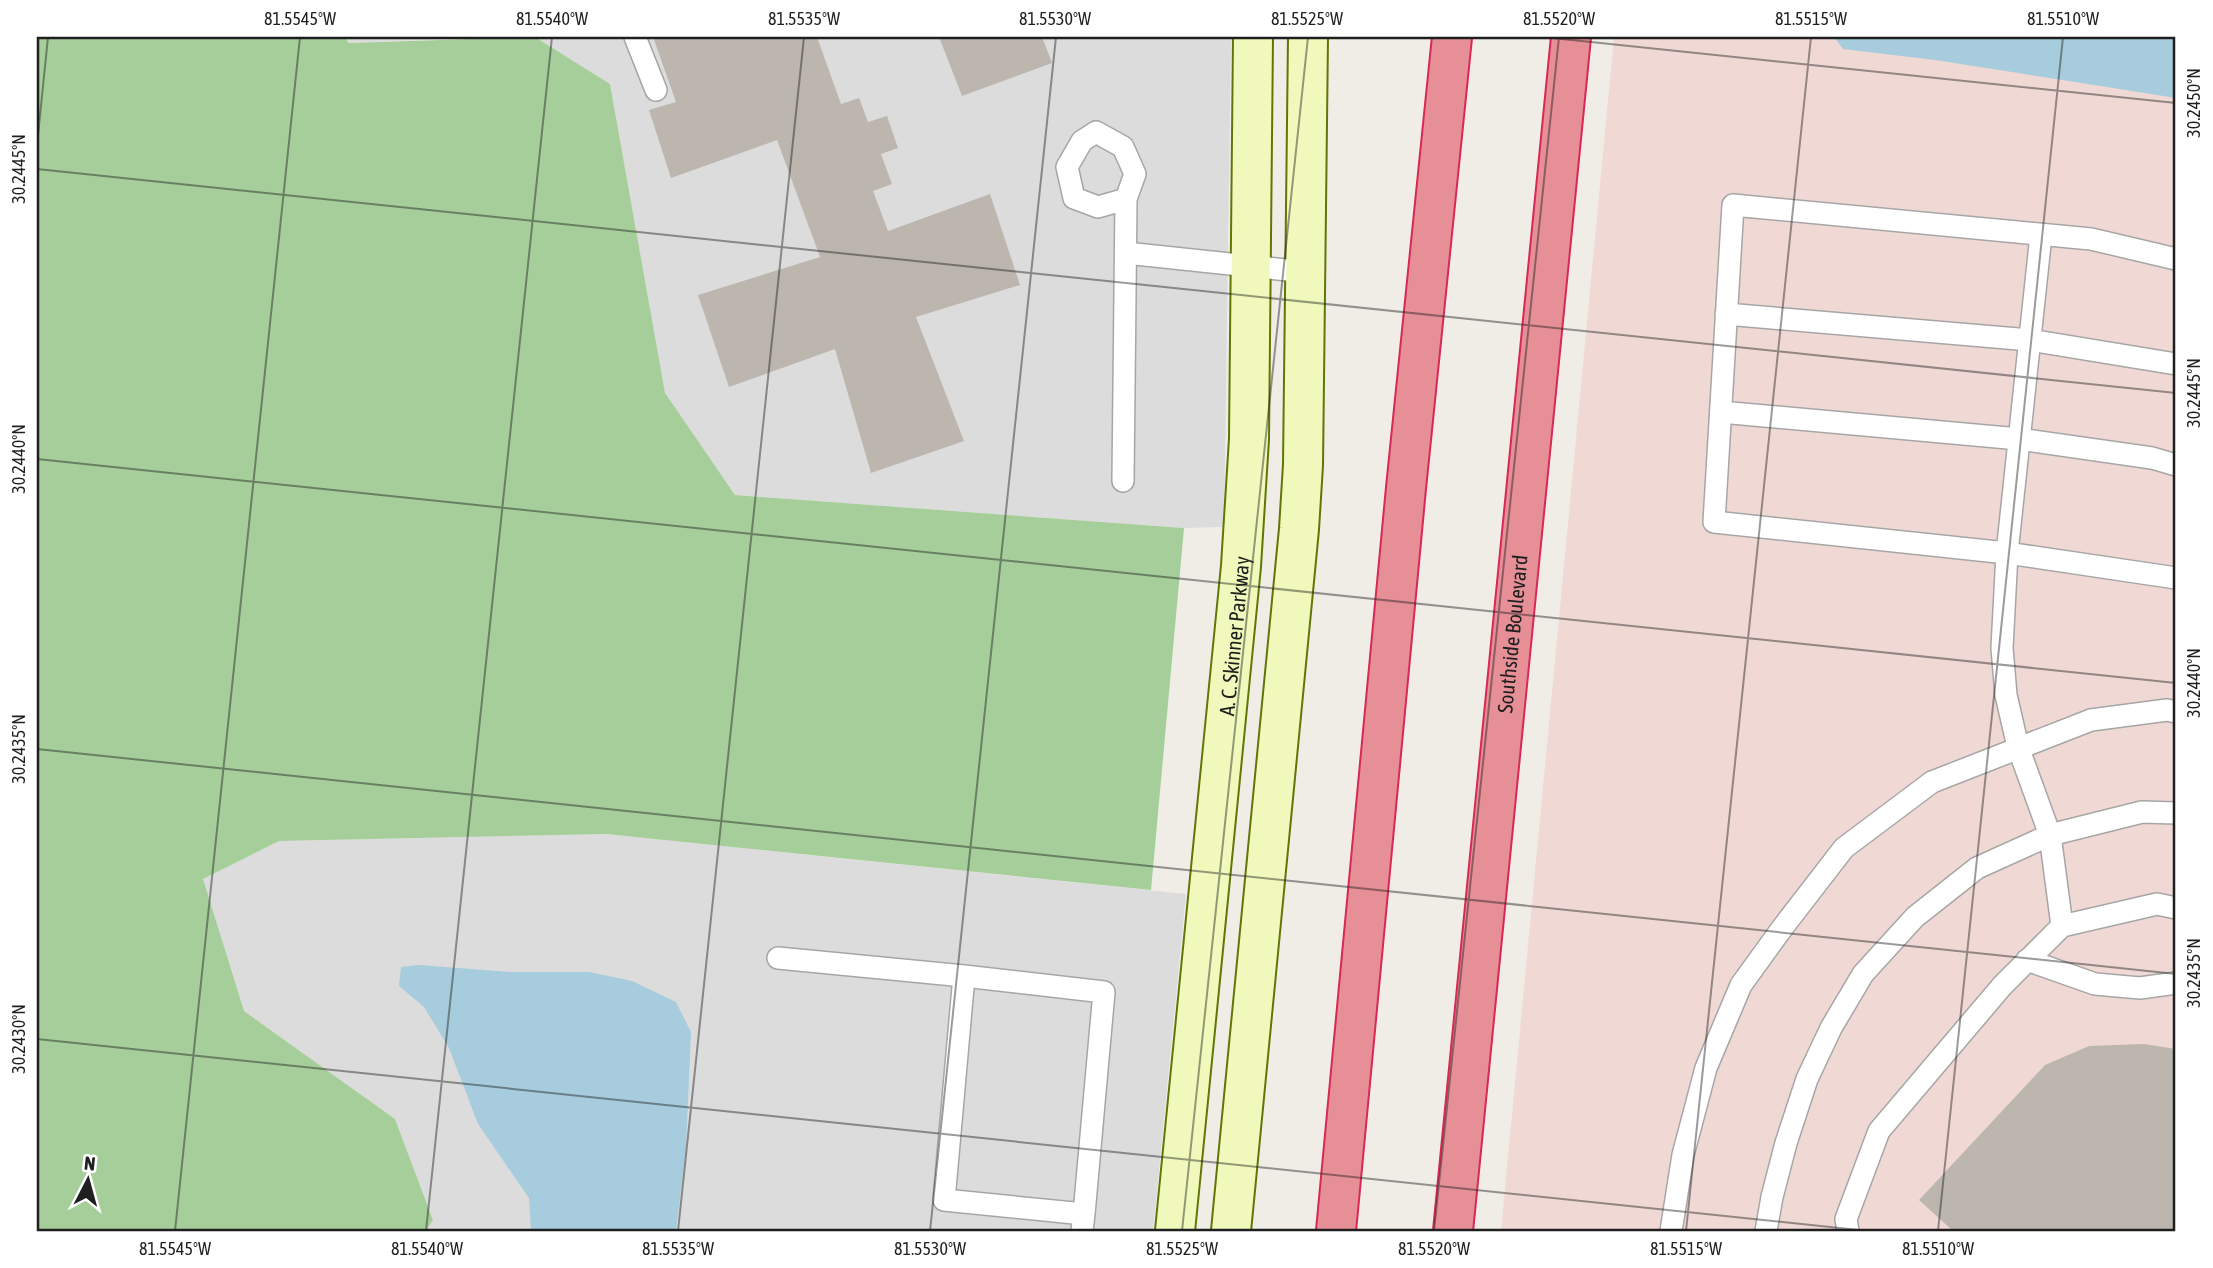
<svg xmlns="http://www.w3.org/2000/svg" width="2213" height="1268" font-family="'Asap Condensed',sans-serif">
  <rect width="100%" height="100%" fill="#f0ede6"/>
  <path fill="#dddcdc" d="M346 37H505L347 43Z
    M535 37H1231L1224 527 1184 528 735 495 665 394 610 84Z
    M606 834 1186 894 1153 1231H426L433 1220 395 1119 244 1011 202 879 279 841Z"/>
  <path fill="#f0d9d5" d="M1614 37H2176V1231H1501Z"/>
  <path fill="#a6ce9b" d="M37 37H346L348 43 535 37 610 84 665 393 735 495 1184 528 1151 890 606 834 279 841 203 879 244 1011 395 1119 433 1220 426 1231H37Z"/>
  <path fill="#a7ccdd" d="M1834 37H2176V98L1935 60 1843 49Z
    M419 965 510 972H589L632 981 676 1002 691 1032 686 1148 676 1231H531L529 1198 478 1124 449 1048 424 1007 399 986 401 967Z"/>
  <path fill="#bcb6af" d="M653 37H817L841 104 859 98 868 122 887 116 898 148 881 154 892 184 873 191 888 231 990 194 1020 285 916 317 964 441 871 473 835 349 729 387 698 295 820 257 777 140 671 178 649 110 676 102Z
    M939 37H1042L1052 63 962 96Z
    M2144 1044 2176 1049V1231H1953L1919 1200 2045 1065 2089 1046Z"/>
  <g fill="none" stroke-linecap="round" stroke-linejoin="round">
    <defs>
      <path id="lane" d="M635 37 656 90
        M2041 235 2007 553 2002 648 2006 695 2018 747 2050 835 2062 926
        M1126 253 1306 272
        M2176 259 2091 239 1733 205 1714 522 2007 553 2176 578
        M1726 314 2030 340 2176 364
        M1721 412 2019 439 2152 458 2176 465
        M1123 481 1126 199 1135 174 1123 147 1096 132 1082 141 1067 167 1074 198 1098 207 1126 199
        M778 958 964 976
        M2027 960 2095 984 2140 988 2176 983
        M1082 1231 1084 1214 1104 992 964 976 944 1200 1084 1214
        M1671 1231 1683 1155 1706 1068 1741 985 1783 927 1844 848 1932 782 2091 720 2167 710 2176 712
        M1766 1231 1772 1197 1786 1143 1807 1079 1831 1028 1863 974 1915 917 1977 868 2050 835 2142 812 2176 813
        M1848 1231 1846 1219 1879 1131 2002 986 2062 926 2157 904 2176 908"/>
      <g id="secondary">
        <path id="s1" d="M1175 1231 1241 566 1249 439 1253 37"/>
        <path d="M1231 1231 1299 529 1303 465 1308 37"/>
      </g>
      <g id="highway">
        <path d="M1336 1231 1406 488 1452 37"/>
        <path id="s2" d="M1453 1231 1571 37"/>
      </g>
    </defs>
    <use href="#lane" stroke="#a6a6a6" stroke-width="24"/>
    <use href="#secondary" stroke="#607606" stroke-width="42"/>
    <use href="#highway" stroke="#d92855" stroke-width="42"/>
    <use href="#lane" stroke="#fff" stroke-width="21"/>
    <use href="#secondary" stroke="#f0f9bb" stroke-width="38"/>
    <use href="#highway" stroke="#e68f97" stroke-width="38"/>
  </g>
  <path fill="none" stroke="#1f1f1f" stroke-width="2" stroke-opacity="0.45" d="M1543 37 2176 103M37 145 48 37M37 169 2176 393M37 459 2176 683M37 749 2176 974M37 1039 1868 1231M175 1231 300 37M426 1231 552 37M678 1231 804 37M930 1231 1056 37M1182 1231 1308 37M1434 1231 1559 37M1686 1231 1811 37M1938 1231 2063 37"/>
  <g text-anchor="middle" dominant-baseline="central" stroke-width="6" stroke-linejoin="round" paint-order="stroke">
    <g font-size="21" fill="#1f1f1f" stroke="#fff">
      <text stroke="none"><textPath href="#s2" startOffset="600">Southside Boulevard</textPath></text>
      <text stroke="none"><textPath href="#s1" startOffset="598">A. C. Skinner Parkway</textPath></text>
    </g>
  </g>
  <rect width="2213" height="1268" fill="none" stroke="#ffffff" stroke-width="77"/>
  <g transform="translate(88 1180) rotate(6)" stroke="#ffffff" stroke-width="5" paint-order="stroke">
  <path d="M0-5L12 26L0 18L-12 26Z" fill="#1f1f1f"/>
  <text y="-10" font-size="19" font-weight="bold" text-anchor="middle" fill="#1f1f1f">N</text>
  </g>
  <rect x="38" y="38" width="2136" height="1192" fill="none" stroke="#1f1f1f" stroke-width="2.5"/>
  <g font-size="18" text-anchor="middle" fill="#1f1f1f">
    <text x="300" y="25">81.5545°W</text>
    <text x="552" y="25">81.5540°W</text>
    <text x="804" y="25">81.5535°W</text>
    <text x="1055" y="25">81.5530°W</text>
    <text x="1307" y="25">81.5525°W</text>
    <text x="1559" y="25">81.5520°W</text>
    <text x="1811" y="25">81.5515°W</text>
    <text x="2063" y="25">81.5510°W</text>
    <text transform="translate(2194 103) rotate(-90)" y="6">30.2450°N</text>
    <text transform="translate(19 169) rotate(-90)" y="6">30.2445°N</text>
    <text transform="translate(2194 393) rotate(-90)" y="6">30.2445°N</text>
    <text transform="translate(19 459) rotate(-90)" y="6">30.2440°N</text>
    <text transform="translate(2194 683) rotate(-90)" y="6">30.2440°N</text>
    <text transform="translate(19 749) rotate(-90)" y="6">30.2435°N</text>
    <text transform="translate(2194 973) rotate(-90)" y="6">30.2435°N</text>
    <text transform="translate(19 1039) rotate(-90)" y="6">30.2430°N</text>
    <text x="175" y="1255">81.5545°W</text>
    <text x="427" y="1255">81.5540°W</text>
    <text x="678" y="1255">81.5535°W</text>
    <text x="930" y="1255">81.5530°W</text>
    <text x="1182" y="1255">81.5525°W</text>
    <text x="1434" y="1255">81.5520°W</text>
    <text x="1686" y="1255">81.5515°W</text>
    <text x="1938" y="1255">81.5510°W</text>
  </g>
</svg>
